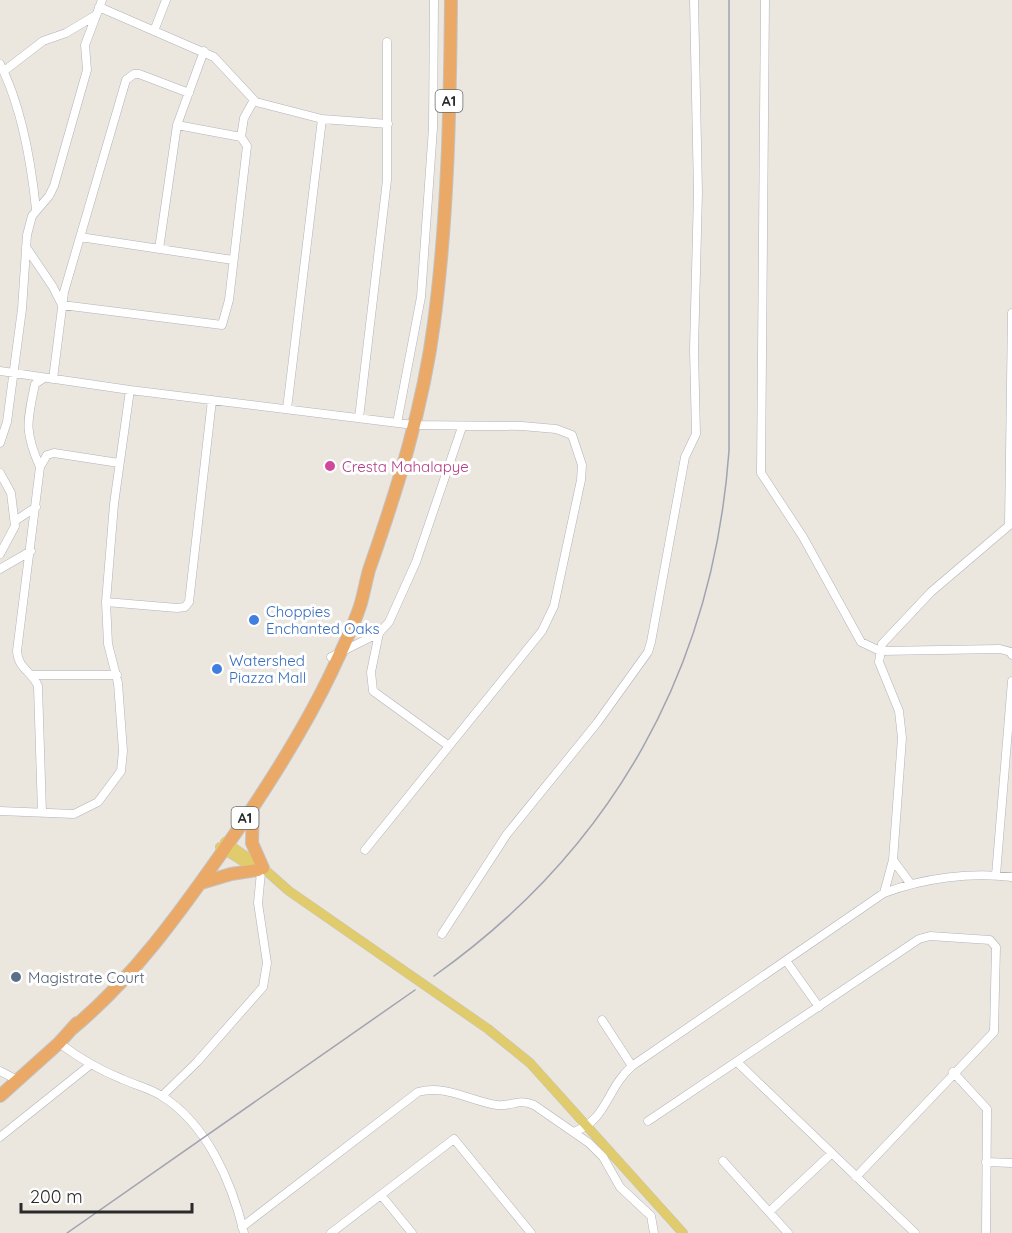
<svg xmlns="http://www.w3.org/2000/svg" width="1012" height="1233" font-family="Quicksand,sans-serif">
  <rect width="100%" height="100%" fill="#ebe6de"/>
  <g fill="none" stroke-linecap="round" stroke-linejoin="round">
    <defs>
      <path id="minor" d="M765 0 761 473 803 537 861 642 880 651 1000 649 1011 652 1012 655
        M99 7 214 57 256 102 322 119 388 124
        M154 31 166 0
        M0 64C22 107 31 161 36 209
        M4 71 43 41 66 33 96 15
        M241 137 244 118 254 100
        M80 237 233 260
        M26 247 53 287 62 305 222 325 229 300 247 146 241 137 177 125
        M159 249 177 125 204 51
        M0 371 130 390 414 425 522 426 556 429 572 435 582 465 581 480 554 606 542 631 365 850
        M53 379 64 292 126 80 134 74H139L189 93
        M287 409 322 119
        M359 418 387 180V42
        M397 423 421 297 433 128 434 0
        M0 443 7 422 22 309 27 235 32 216 49 196 54 186 87 70 85 45 102 0
        M40 467C24 431 27 422 35 384L44 378
        M0 473 11 493 15 526 0 554
        M15 521 36 507
        M1009 525 1012 313
        M0 569 31 551
        M106 602 177 608 185 607 189 602 212 400
        M379 633 371 672 373 691 449 746
        M331 657 379 633 389 622 416 562 462 427
        M31 675H117
        M0 811 74 814 98 802 121 771 123 751 118 683 108 644 106 602 114 504 130 390
        M42 813 38 686C32 671 18 669 17 651L40 467 47 455 54 453 119 463
        M893 860 910 883
        M996 875 1012 681
        M884 893 893 860 902 738 899 711 879 662 882 644 931 592 1012 523
        M442 934 507 834 597 723 648 652 651 642 685 457 696 434 694 350 698 192 694 0
        M787 962 819 1007
        M602 1020 632 1066
        M59 1043C79 1058 99 1070 122 1079 135 1085 149 1088 160 1095 207 1123 232 1183 244 1233
        M737 1062 915 1233
        M0 1071 17 1080
        M953 1072 987 1109 986 1233
        M162 1096 197 1062 263 987 267 963 258 903 261 872
        M648 1121 919 939 930 936 990 940 996 947 994 1032 856 1177
        M574 1132C608 1119 606 1089 632 1066L884 893C924 878 970 872 1012 877
        M0 1137 90 1065
        M723 1161 788 1233
        M986 1162 1012 1163
        M381 1195 412 1233
        M769 1212 831 1154
        M242 1227 418 1092C445 1084 470 1101 497 1105 512 1107 517 1098 534 1105L589 1143 603 1157 620 1187 651 1216 654 1233
        M331 1233 454 1139 531 1233"/>
      <path id="major" d="M225 842 263 868 289 891 488 1029 530 1063 683 1233
        M220 847 257 870"/>
      <path id="highway" d="M253 808 252 843 263 868
        M201 883 231 874 258 870
        M73 1028C133 978 178 915 223 851 263 794 302 734 332 671 342 649 354 626 361 603 364 592 366 581 369 570 397 490 423 408 434 323 448 216 450 108 451 0
        M0 1096 59 1043 77 1023"/>
    </defs>
    <use href="#minor" stroke="#b1b3bc" stroke-width="9"/>
    <use href="#major" stroke="#c3c3c3" stroke-width="10"/>
    <use href="#highway" stroke="#c3c3c3" stroke-width="14"/>
    <use href="#minor" stroke="#fff" stroke-width="8"/>
    <use href="#major" stroke="#e0cc6d" stroke-width="9"/>
    <use href="#highway" stroke="#eba968" stroke-width="12"/>
    <path stroke="#a1a3b2" stroke-width="1.5" d="M434 976C613 849 713 669 729 451V0
      M67 1233 415 990"/>
  </g>
  <circle fill="#d1479c" stroke="#fff" stroke-width="2" cx="330" cy="466" r="6"/>
  <g fill="#3f7fe0" stroke="#fff" stroke-width="2">
    <circle cx="254" cy="620" r="6"/>
    <circle cx="217" cy="669" r="6"/>
  </g>
  <circle fill="#5c6f8a" stroke="#fff" stroke-width="2" cx="16" cy="977" r="6"/>
  <g text-anchor="middle" dominant-baseline="central" stroke-width="6" stroke-linejoin="round" paint-order="stroke">
    <g fill="#fff" stroke="#6a6a6a" stroke-width="1.5">
      <rect x="435.5" y="90" width="27" height="22" rx="4.5"/>
      <rect x="231.5" y="807" width="27" height="22" rx="4.5"/>
    </g>
    <g font-size="14" font-weight="bold" fill="#2a2a2a">
      <text x="449" y="101">A1</text>
      <text x="245" y="818">A1</text>
    </g>
    <g font-size="15" fill="#b23c85" stroke="#fff" text-anchor="start">
      <text x="342" y="466">Cresta Mahalapye</text>
    </g>
    <g font-size="15" fill="#366cbe" stroke="#fff" text-anchor="start">
      <text x="266" y="611">Choppies<tspan x="266" dy="17">Enchanted Oaks</tspan></text>
      <text x="229" y="660">Watershed<tspan x="229" dy="17">Piazza Mall</tspan></text>
    </g>
    <g font-size="15" fill="#4e5e75" stroke="#fff" text-anchor="start">
      <text x="28" y="977">Magistrate Court</text>
    </g>
  </g>
  <path d="M21 1203v9h171v-9" fill="none" stroke="#2a2a2a" stroke-width="3"/>
  <text x="30" y="1203" font-size="18" fill="#2a2a2a" stroke="#ffffff" stroke-width="4.5" paint-order="stroke">200 m</text>
</svg>
